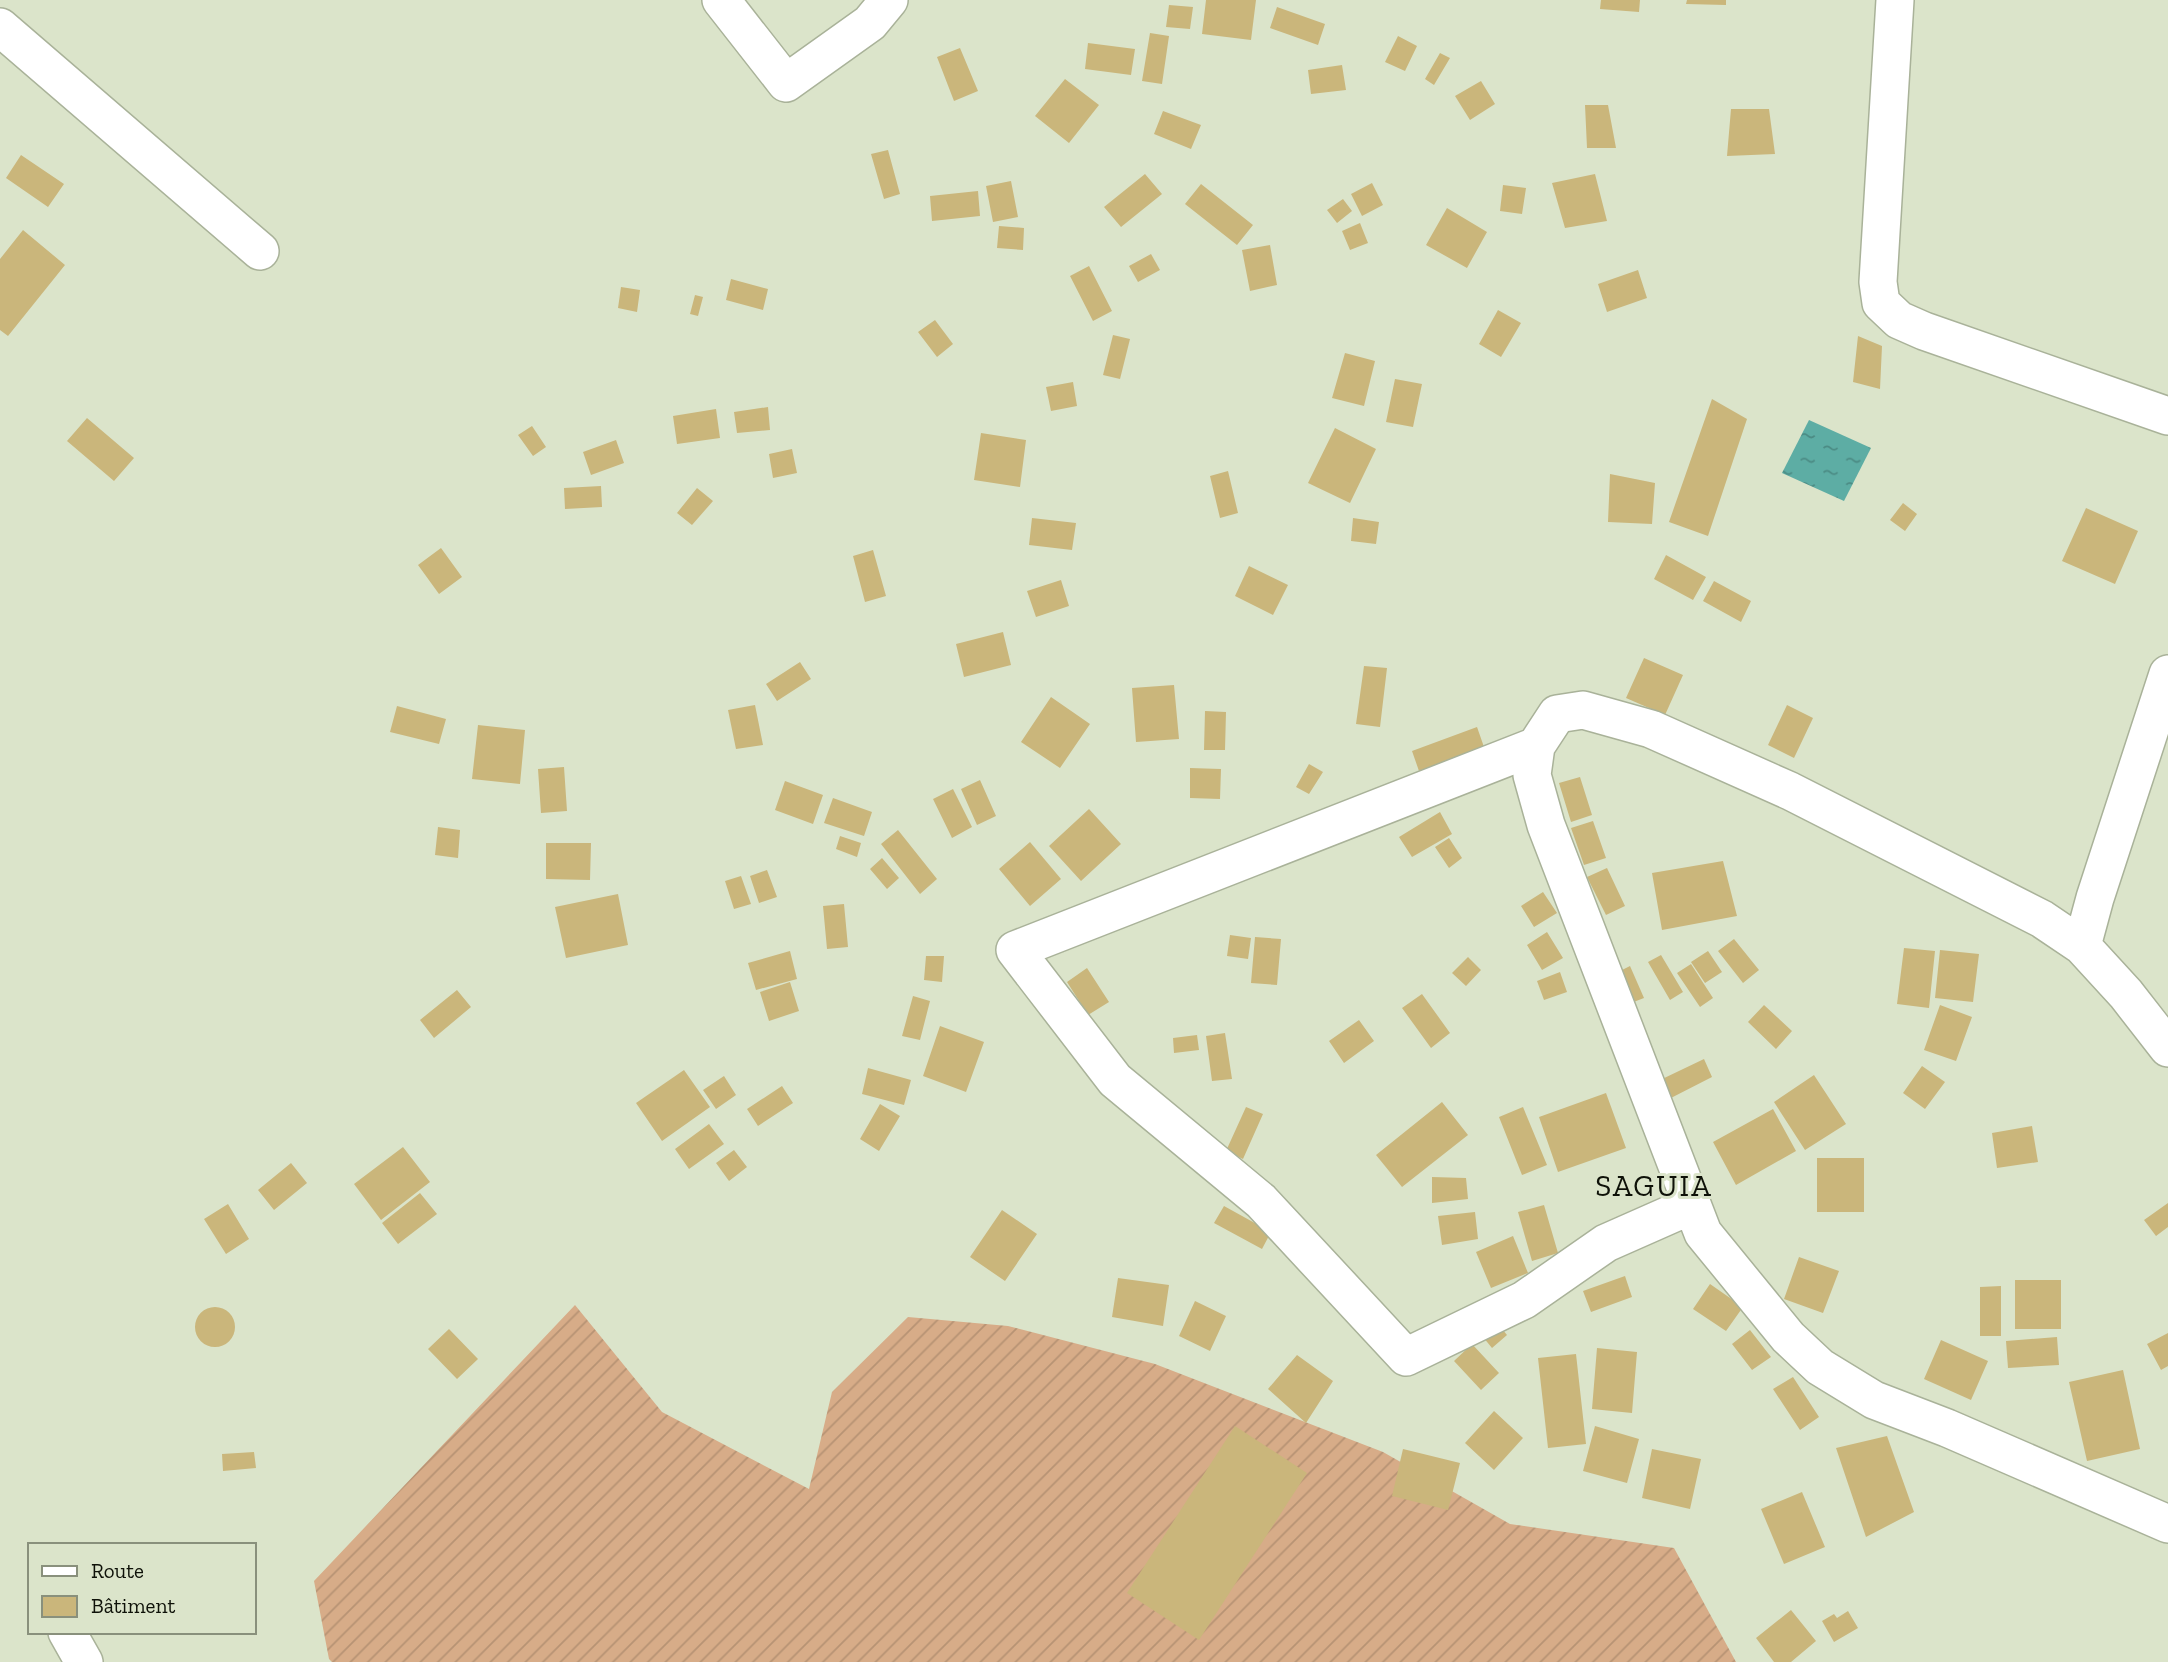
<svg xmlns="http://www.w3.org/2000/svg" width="2168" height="1662" font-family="'Zilla Slab',serif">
  <defs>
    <pattern id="garden-furrows" width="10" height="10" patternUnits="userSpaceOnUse" patternTransform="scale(1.75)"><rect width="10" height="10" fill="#d7ac88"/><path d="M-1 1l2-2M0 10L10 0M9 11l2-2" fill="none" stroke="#b79374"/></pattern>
    <pattern id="water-ripples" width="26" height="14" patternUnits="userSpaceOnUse" patternTransform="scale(1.75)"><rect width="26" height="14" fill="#5dada4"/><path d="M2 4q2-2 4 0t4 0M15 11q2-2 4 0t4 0" fill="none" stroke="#4b8b84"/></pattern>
  </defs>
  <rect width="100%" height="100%" fill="#dbe4ca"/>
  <path fill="url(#garden-furrows)" d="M575 1305 662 1412 809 1489 832 1392 908 1317 1008 1326 1155 1364 1383 1452 1510 1524 1674 1548 1736 1662H332L329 1659 314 1581Z"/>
  <path fill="url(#water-ripples)" d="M1809 420 1871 448 1844 501 1782 473Z"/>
  <path fill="#cab67b" d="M1206 0H1256L1251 40 1202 34Z
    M1601 0H1640L1639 12 1600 9Z
    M1687 0H1726V5L1686 4Z
    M1169 5 1193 7 1190 29 1166 27Z
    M1277 7 1325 24 1318 45 1270 28Z
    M1150 33 1169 36 1162 84 1142 81Z
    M1398 36 1417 46 1405 71 1385 62Z
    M1088 43 1135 49 1131 75 1085 69Z
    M960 48 978 91 954 101 937 57Z
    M1440 53 1450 58 1434 85 1425 79Z
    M1342 65 1346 90 1311 94 1308 70Z
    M1065 79 1099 105 1069 143 1035 116Z
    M1481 81 1495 104 1470 120 1455 96Z
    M1585 105H1608L1616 148H1587Z
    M1731 109H1769L1775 154 1727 156Z
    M1163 111 1201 125 1191 149 1154 134Z
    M888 150 900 194 884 199 871 154Z
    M21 155 64 184 48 207 6 178Z
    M1145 174 1162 194 1121 227 1104 207Z
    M1595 174 1607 221 1565 228 1552 183Z
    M1011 181 1018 217 993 222 986 186Z
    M1372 183 1383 205 1362 216 1351 194Z
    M1201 184 1253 225 1237 245 1185 204Z
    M1503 185 1526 188 1522 214 1500 211Z
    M978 191 980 216 932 221 930 196Z
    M1343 199 1352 211 1337 223 1327 210Z
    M1447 208 1487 232 1467 268 1426 245Z
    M1360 223 1368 243 1350 250 1342 231Z
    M999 226 1024 228 1023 250 997 248Z
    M23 230 65 265 8 336 0 330V259Z
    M1270 245 1277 285 1250 291 1242 250Z
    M1151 254 1160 270 1138 282 1129 266Z
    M1089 266 1112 311 1093 321 1070 276Z
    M1638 270 1647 298 1607 312 1598 284Z
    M731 279 768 289 763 310 726 300Z
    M621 287 640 290 637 312 618 308Z
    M695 295 703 297 698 316 690 314Z
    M1498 310 1521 323 1501 357 1479 344Z
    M935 320 953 344 937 357 918 332Z
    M1113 335 1130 339 1120 379 1103 375Z
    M1858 336 1882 346 1880 389 1853 382Z
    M1345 353 1375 361 1364 406 1332 398Z
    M1395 379 1422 384 1413 427 1386 422Z
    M1073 382 1077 406 1051 411 1046 387Z
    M1712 399 1747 419 1708 536 1669 522Z
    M768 407 770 430 737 433 734 412Z
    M716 409 720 438 677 444 673 416Z
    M87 418 134 458 114 481 67 441Z
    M532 426 546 447 533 456 518 435Z
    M1335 428 1376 449 1350 503 1308 483Z
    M981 433 1026 440 1020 487 974 480Z
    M616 440 624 463 591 475 583 452Z
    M792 449 797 473 773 478 769 454Z
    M1228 471 1238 513 1220 518 1210 476Z
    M1610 474 1655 483 1652 524 1608 522Z
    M601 486 602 507 565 509 564 488Z
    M697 488 713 501 692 525 677 513Z
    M1903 503 1917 514 1905 531 1890 520Z
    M2086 508 2138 531 2115 584 2062 561Z
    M1032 518 1076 523 1072 550 1029 545Z
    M1353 518 1379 522 1376 544 1351 541Z
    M441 548 462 577 439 594 418 565Z
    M873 550 886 596 865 602 853 556Z
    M1666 555 1706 577 1693 600 1654 579Z
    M1249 566 1288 585 1273 615 1235 596Z
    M1061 580 1069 606 1036 617 1027 591Z
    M1714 581 1751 601 1741 622 1703 601Z
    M1003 632 1011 665 964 677 956 644Z
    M1644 658 1683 675 1665 715 1626 698Z
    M800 662 811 679 777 701 766 684Z
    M1364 666 1387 668 1380 727 1356 724Z
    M1174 685 1179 739 1136 742 1132 688Z
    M1051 697 1090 724 1060 768 1021 742Z
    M755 705 763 745 736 749 728 710Z
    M1787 705 1813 718 1794 758 1768 745Z
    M397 706 446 719 439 744 390 732Z
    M1205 711 1226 712 1225 750H1204Z
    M478 725 525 730 520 784 472 779Z
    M1477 727 1484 747 1419 771 1412 751Z
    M1309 764 1323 772 1309 794 1296 787Z
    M564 767 567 811 541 813 538 769Z
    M1190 768 1221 769 1220 799 1190 798Z
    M1580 777 1592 815 1571 822 1559 783Z
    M980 780 996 816 977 825 961 789Z
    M785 781 823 795 813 824 775 810Z
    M953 789 972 827 952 838 933 799Z
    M833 798 872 812 864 836 824 823Z
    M1089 809 1121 844 1081 881 1049 846Z
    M1440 812 1452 834 1412 857 1399 837Z
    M1593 821 1606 858 1584 865 1571 828Z
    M438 827 460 830 458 858 435 855Z
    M898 830 937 879 920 894 881 844Z
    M840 836 861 843 857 857 836 849Z
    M1449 838 1462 858 1449 868 1435 847Z
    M1030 842 1061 879 1030 906 999 869Z
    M546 843H591L590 880 546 879Z
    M882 858 899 878 887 889 870 869Z
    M1723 861 1737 916 1662 930 1652 873Z
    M1607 868 1625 906 1606 915 1587 877Z
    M767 870 777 897 759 903 750 876Z
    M741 876 751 904 734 909 725 881Z
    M1543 892 1557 913 1534 927 1521 906Z
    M618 894 628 945 566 958 555 907Z
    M844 904 848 947 827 949 823 906Z
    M1547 932 1563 958 1542 970 1527 945Z
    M1230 935 1251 938 1248 959 1227 956Z
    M1255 937 1281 939 1277 985 1251 983Z
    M1734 939 1759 970 1743 983 1718 951Z
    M1904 948 1935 951 1929 1008 1897 1004Z
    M1940 950 1979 954 1973 1002 1935 998Z
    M790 951 797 979 756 990 748 963Z
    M1708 951 1722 972 1705 983 1691 962Z
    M1661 955 1683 992 1670 1000 1648 962Z
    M926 956H944L942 982 924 980Z
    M1468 957 1481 970 1466 986 1452 973Z
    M1691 964 1713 998 1700 1007 1677 973Z
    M1630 966 1644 998 1631 1003 1618 972Z
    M1087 968 1109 1002 1088 1015 1067 982Z
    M1560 972 1567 992 1544 1000 1537 981Z
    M790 982 799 1011 769 1021 760 992Z
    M457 990 471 1007 434 1038 420 1020Z
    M1422 994 1450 1033 1431 1048 1402 1008Z
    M913 996 930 1001 920 1040 902 1036Z
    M1764 1005 1792 1031 1776 1049 1748 1022Z
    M1940 1005 1972 1017 1956 1061 1924 1050Z
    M1359 1020 1374 1041 1344 1063 1329 1041Z
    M940 1026 984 1042 966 1092 923 1076Z
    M1225 1033 1232 1079 1212 1081 1206 1036Z
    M1197 1035 1199 1050 1174 1053 1173 1038Z
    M1704 1059 1712 1077 1667 1100 1658 1081Z
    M1922 1066 1945 1082 1925 1109 1903 1093Z
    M868 1068 911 1080 904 1105 862 1094Z
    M684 1070 710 1107 662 1141 636 1103Z
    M1814 1075 1846 1124 1805 1150 1774 1102Z
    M724 1076 736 1095 716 1109 703 1090Z
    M782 1086 793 1103 758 1126 747 1109Z
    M1606 1093 1626 1148 1558 1172 1539 1117Z
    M1442 1102 1468 1135 1402 1187 1376 1155Z
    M880 1104 900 1116 879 1151 860 1139Z
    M1246 1107 1263 1114 1243 1159 1226 1151Z
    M1523 1107 1547 1165 1522 1175 1499 1117Z
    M1773 1109 1796 1151 1736 1185 1713 1142Z
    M709 1124 724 1144 689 1169 675 1149Z
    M2032 1126 2038 1162 1997 1168 1992 1133Z
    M403 1147 430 1182 381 1220 354 1184Z
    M734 1150 747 1167 729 1181 716 1163Z
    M1817 1158H1864V1212H1817Z
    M291 1163 307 1183 274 1210 258 1190Z
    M1432 1177 1466 1178 1468 1199 1432 1203Z
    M420 1193 437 1214 398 1244 382 1223Z
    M2168 1203V1227L2156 1236 2144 1220Z
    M228 1204 249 1239 226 1254 204 1219Z
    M1544 1205 1558 1253 1532 1261 1518 1212Z
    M1224 1206 1271 1232 1262 1249 1214 1223Z
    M1002 1210 1037 1234 1005 1281 970 1257Z
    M1475 1212 1478 1239 1442 1245 1438 1216Z
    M1513 1236 1528 1273 1491 1288 1476 1252Z
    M1799 1257 1839 1271 1823 1313 1784 1299Z
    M1625 1276 1632 1297 1591 1312 1583 1291Z
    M1118 1278 1169 1285 1163 1326 1112 1317Z
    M2015 1280H2061V1329H2015Z
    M1710 1284 1743 1307 1726 1331 1693 1309Z
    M2001 1286V1336H1980V1287Z
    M1195 1301 1226 1316 1210 1351 1179 1336Z
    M195 1327a20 20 0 1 1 40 0a20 20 0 1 1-40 0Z
    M1498 1324 1507 1335 1492 1348 1483 1337Z
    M449 1329 478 1359 457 1379 428 1349Z
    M1750 1330 1771 1357 1752 1370 1732 1344Z
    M2168 1333V1366L2161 1370 2147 1344Z
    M2057 1337 2059 1365 2008 1368 2006 1341Z
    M1941 1340 1988 1361 1971 1400 1924 1379Z
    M1472 1344 1499 1373 1481 1390 1454 1361Z
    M1597 1348 1637 1352 1632 1413 1592 1409Z
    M1576 1354 1586 1444 1548 1448 1538 1358Z
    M1297 1355 1333 1381 1306 1423 1268 1389Z
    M2123 1370 2140 1449 2087 1461 2069 1382Z
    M1793 1377 1819 1417 1800 1430 1773 1389Z
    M1494 1411 1523 1438 1494 1470 1465 1443Z
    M1235 1426 1307 1473 1199 1640 1127 1593Z
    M1595 1426 1639 1439 1627 1483 1583 1471Z
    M1887 1436 1914 1512 1866 1537 1836 1448Z
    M1403 1449 1460 1463 1448 1510 1392 1496Z
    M1652 1449 1701 1459 1690 1509 1642 1498Z
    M254 1452 256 1468 223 1471 222 1454Z
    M1802 1492 1825 1547 1784 1564 1761 1509Z
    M1791 1610 1816 1641 1791 1662H1774L1756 1638Z
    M1848 1611 1858 1628 1834 1642 1822 1621 1834 1614 1837 1618Z"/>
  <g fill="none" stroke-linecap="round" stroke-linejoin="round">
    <defs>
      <path id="street" d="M721 0 786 83 870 23 889 0
        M1895 0 1878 282 1881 303 1899 320 1924 331 2168 416
        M0 27 260 251
        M2168 674 2095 898 2082 946 2042 919 1790 791 1651 729 1583 710 1557 714 1536 746 1532 775 1546 825 1703 1233 1788 1337 1820 1367 1874 1400 1947 1428 2168 1524
        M1536 746 1015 950 1115 1080 1261 1201 1406 1357 1524 1300 1606 1243 1692 1205
        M2082 946 2126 994 2168 1048
        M67 1632 84 1662"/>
    </defs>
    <use href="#street" stroke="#a9b299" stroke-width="40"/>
    <use href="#street" stroke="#fff" stroke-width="37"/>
  </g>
  <g text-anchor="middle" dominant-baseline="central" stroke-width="6" stroke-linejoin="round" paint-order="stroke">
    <g font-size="30" letter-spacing="2" fill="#0e1108" stroke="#dbe4ca">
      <text x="1654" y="1186">SAGUIA</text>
    </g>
  </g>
  <rect x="28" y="1543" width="228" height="91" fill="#dbe4ca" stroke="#89907c" stroke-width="2"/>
  <rect x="42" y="1566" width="35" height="10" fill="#ffffff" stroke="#89907c" stroke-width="2"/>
  <text x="91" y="1578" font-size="21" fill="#0e1108">Route</text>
  <rect x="42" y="1596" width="35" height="21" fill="#cab67b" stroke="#89907c" stroke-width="2"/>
  <text x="91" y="1613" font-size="21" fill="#0e1108">Bâtiment</text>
</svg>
